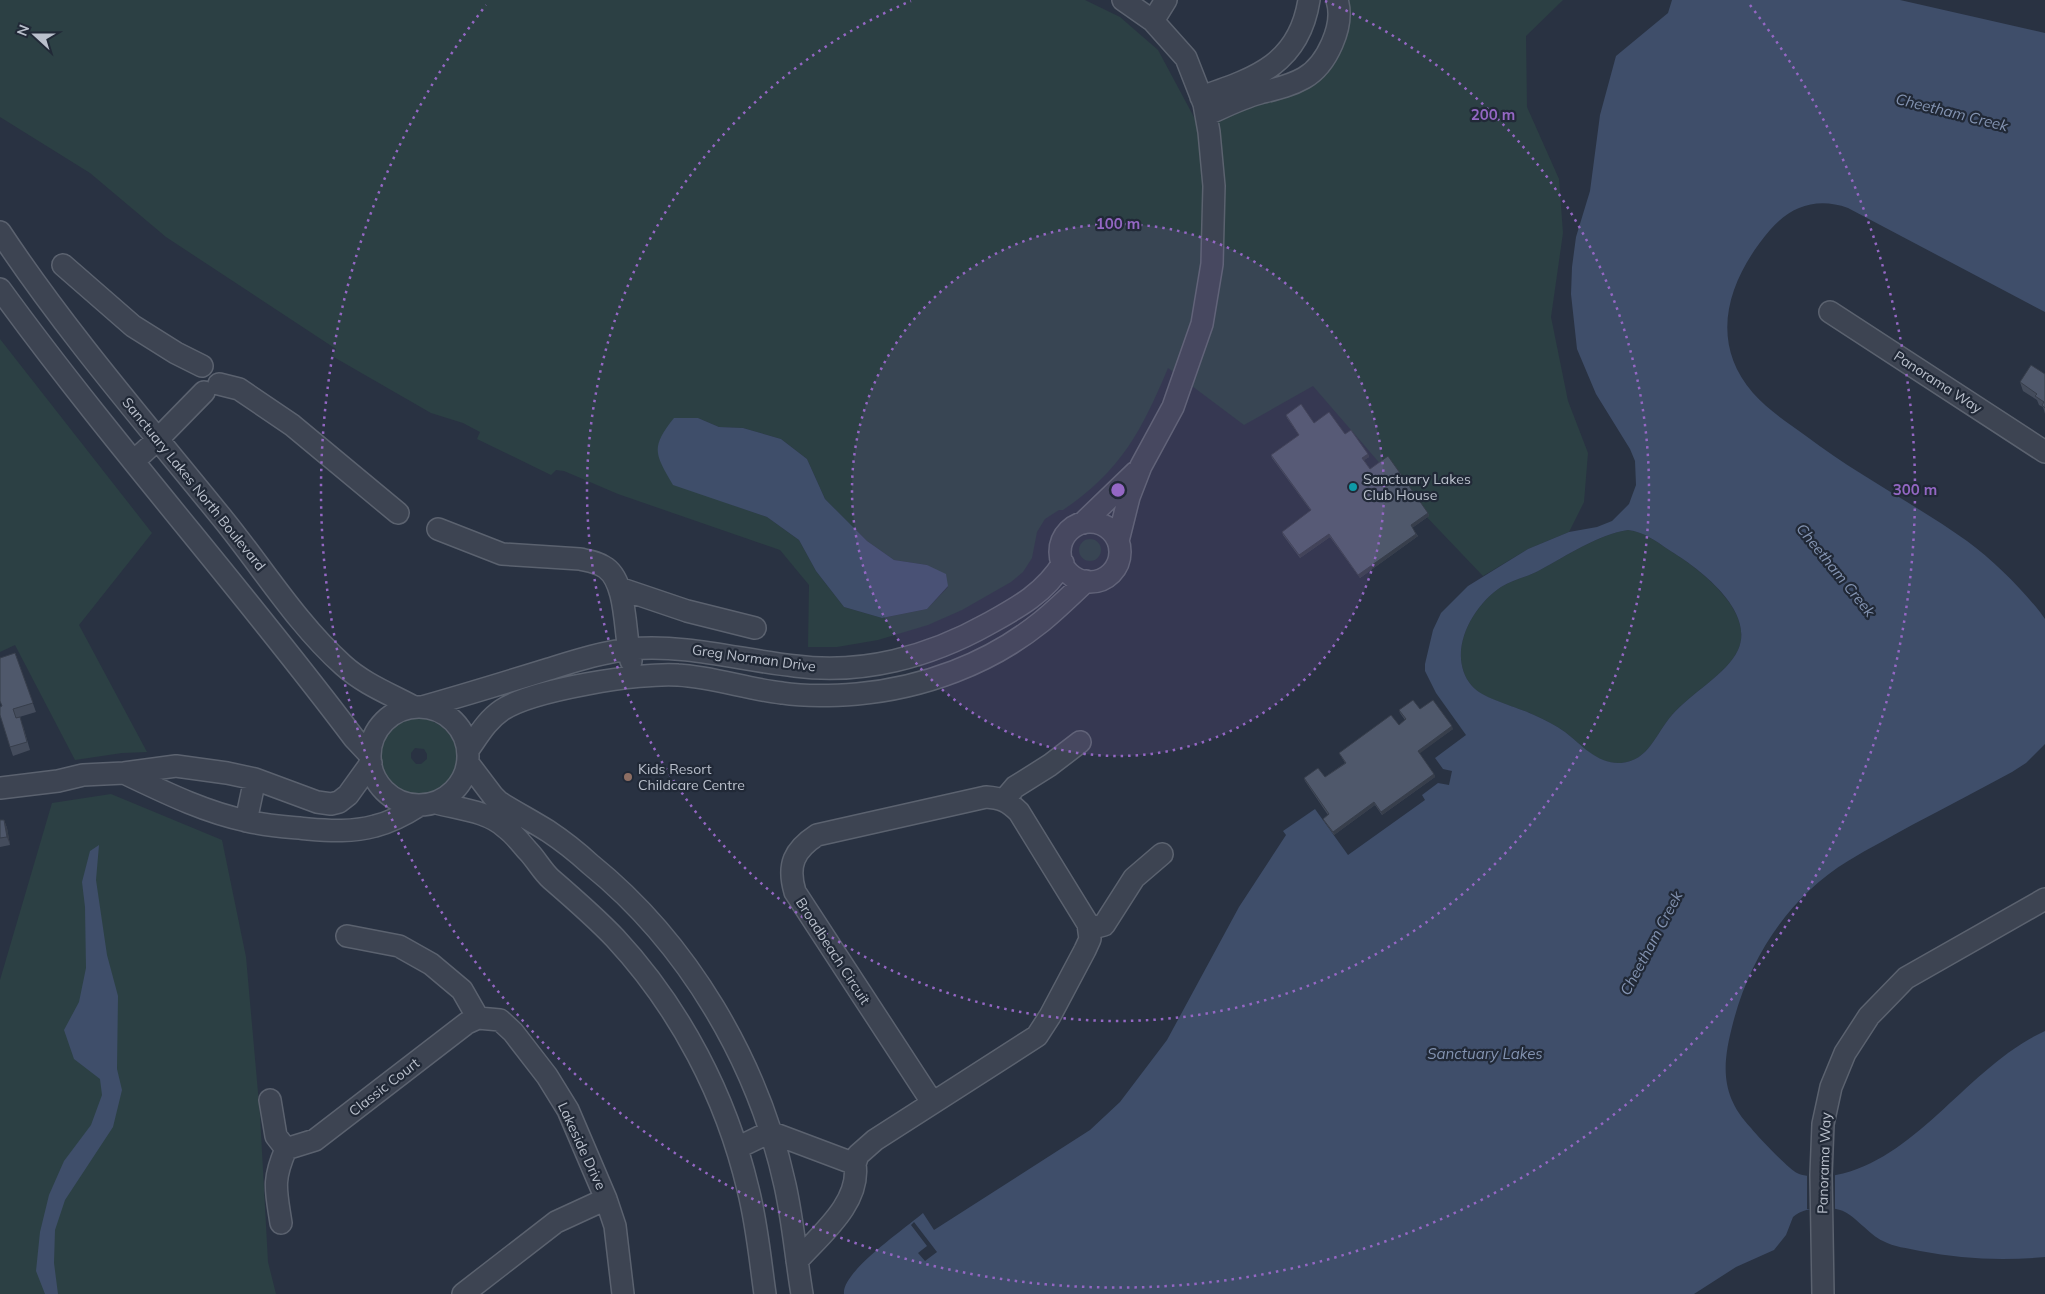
<svg xmlns="http://www.w3.org/2000/svg" width="2045" height="1294" font-family="Mulish,sans-serif">
  <rect width="100%" height="100%" fill="#293242"/>
  <path fill="#2c4044" fill-rule="evenodd" d="M0 0H1085L1120 17 1158 50 1195 119 1230 112 1313 82 1342 0H1563L1526 36 1527 107 1559 179 1563 233 1551 317 1568 401 1588 453 1584 502 1569 532 1528 549 1483 576 1421 511 1313 386 1244 425 1168 368C1142 430 1121 471 1063 510H1059L1045 519 1037 532 1032 558 1023 572 1011 582 962 610 928 625 878 640 837 647H808L809 585 780 550 618 494 564 471 556 470 551 475 477 439 480 432 463 423 431 413 332 356 336 349 166 237 90 173 0 117ZM698 418 719 427 743 428 781 439 807 459 825 499 867 541 894 560 927 565 948 587 927 609 882 618 844 607 816 571 799 540 767 517 727 503Z
    M0 339 152 533 79 625 147 752 122 753 75 760 15 645 0 652Z
    M1628 530C1644 532 1656 541 1669 550 1697 567 1756 611 1738 650 1727 674 1691 693 1672 715 1656 733 1649 761 1621 763 1596 764 1582 745 1565 732 1555 725 1545 720 1534 715 1518 707 1482 699 1472 686 1445 654 1472 606 1501 587 1513 579 1528 577 1540 570 1566 556 1599 534 1628 530Z
    M1079 550a11 11 0 1 1 22 0a11 11 0 1 1-22 0Z
    M422 717C452 726 470 754 448 781 441 789 431 794 421 794 371 795 362 722 422 717ZM415 748 424 749 427 754V759L421 764H416L411 758V753Z
    M111 794 222 840 246 957 260 1115 268 1262 276 1294H0V980L52 803Z"/>
  <path fill="#3f4e6a" fill-rule="evenodd" d="M1672 0H1900L2045 33V312L1848 208C1817 197 1791 206 1770 230 1729 278 1707 340 1753 393 1768 410 1788 423 1806 436 1857 475 1915 504 1967 541 1994 561 2019 586 2040 612L2045 619V744L2026 763 2012 772C1979 790 1946 807 1912 825 1891 837 1869 848 1848 861 1789 897 1750 957 1733 1023 1722 1065 1720 1095 1751 1128 1758 1137 1790 1170 1797 1173 1807 1178 1826 1177 1836 1175 1918 1159 1968 1066 2045 1031V1257C2002 1261 1962 1259 1920 1251 1907 1248 1894 1247 1883 1241 1869 1235 1853 1213 1840 1210 1826 1206 1804 1207 1793 1217L1786 1235 1774 1250 1736 1267 1694 1294H844C841 1272 906 1228 923 1213L934 1230 1090 1130 1120 1102 1167 1040 1239 907 1286 835 1283 831 1315 809 1348 855 1425 800 1422 795 1438 783 1449 785 1452 771 1443 769 1435 758 1466 735 1436 693 1425 671V664L1433 630 1441 613 1468 586 1528 549 1569 532 1597 527 1612 521 1629 504 1636 485 1635 461 1630 449 1596 394 1577 349 1571 294 1572 267 1576 237 1590 191 1600 115 1616 56 1668 13ZM1628 530C1644 532 1656 541 1669 550 1697 567 1756 610 1738 650 1727 674 1691 693 1672 715 1656 733 1649 761 1621 763 1597 764 1582 745 1565 732 1555 725 1545 720 1534 715 1518 707 1483 699 1472 686 1445 654 1472 606 1501 587 1513 579 1528 577 1540 570 1566 556 1599 534 1628 530Z
    M674 418H698L719 427 743 428 781 439 807 459 825 499 867 541 894 560 927 565 946 574 948 586 927 609 882 618 844 607 816 571 799 540 767 517 673 485C655 454 650 448 674 418Z
    M99 845 96 880 107 955 118 996 117 1069 122 1090 113 1127 65 1200 55 1230 54 1263 58 1294H45L36 1271 40 1232 49 1195 64 1161 91 1125 102 1095 100 1079 74 1059 64 1030 79 1002 86 968 85 907 82 882 90 851Z"/>
  <path fill="#293242" d="M1807 1175H1835V1209H1807Z
    M914 1222 937 1252 925 1261 918 1253 927 1246 911 1225Z"/>
  <g fill="none" stroke-linecap="round" stroke-linejoin="round">
    <defs>
      <path id="minor" d="M1153 21 1166 0
        M1201 97C1256 78 1299 64 1309 0
        M1206 115C1224 107 1241 98 1260 93 1276 89 1290 86 1304 78 1327 65 1345 25 1337 0
        M0 232C67 333 147 425 223 519 262 567 297 624 343 665 364 684 390 694 414 707
        M63 265 133 326 176 353 202 366
        M0 289C112 443 240 586 354 738L370 755
        M1830 312 2045 452
        M219 384 239 389 292 425 398 513
        M134 461 158 439 204 392
        M1060 552a30 30 0 1 1 60 0a30 30 0 1 1-60 0Z
        M1083 523 1136 472
        M438 529 502 554 580 559C589 561 598 562 606 568 628 584 624 636 631 661
        M1118 541 1129 497 1141 466 1173 407 1202 324 1212 264 1214 186 1209 132 1204 104 1186 58 1153 21 1123 0
        M619 588 687 611 755 628
        M422 707C465 695 507 682 549 669 575 661 603 652 630 649 687 644 739 660 795 666 862 675 929 657 988 624 1017 608 1045 593 1063 563
        M370 756a49 49 0 1 1 98 0a49 49 0 1 1-98 0Z
        M468 750C478 736 487 720 502 710 532 690 641 672 678 675 713 677 747 689 782 693 807 697 832 696 857 694 923 688 989 664 1041 622 1057 609 1071 595 1086 581
        M468 763 493 796 499 802C515 812 532 821 548 831 563 841 577 852 590 864 688 943 758 1062 785 1185 793 1221 796 1258 802 1294
        M124 773C164 792 204 812 247 821 267 826 288 827 308 829 331 831 353 832 375 826 392 822 406 814 420 805
        M0 788 58 781 83 775 124 773 176 766 227 773 255 779 317 802 331 804 339 802 348 795 371 763
        M1004 800 1015 787 1050 765 1080 742
        M436 803C459 809 488 811 506 828 514 834 520 842 527 850 536 859 542 871 551 879 573 898 595 917 615 938 680 1008 726 1096 748 1189 757 1224 760 1259 765 1294
        M246 821 255 779
        M1089 929 1104 925 1134 878 1162 854
        M347 936 399 946 431 964 462 990 478 1018 500 1020 513 1032 547 1076 568 1110 606 1199 615 1226 623 1294
        M270 1100 276 1136 286 1149
        M737 1148 770 1132 855 1164C861 1203 820 1235 797 1261
        M286 1149 315 1140 467 1023 478 1018
        M855 1164 858 1155 875 1140 1037 1036 1050 1016 1085 950 1090 939 1088 924 1019 812C1008 801 1001 798 986 797L817 835C794 850 787 865 795 892L932 1102
        M281 1223C276 1190 272 1181 286 1149
        M463 1294 556 1222 606 1199
        M1823 1294 1821 1175 1823 1124 1831 1087 1845 1053 1869 1016 1906 978 2045 899"/>
    </defs>
    <use href="#minor" stroke="#5b626f" stroke-width="24"/>
    <use href="#minor" stroke="#3d4452" stroke-width="21"/>
  </g>
  <path fill="#444c5c" d="M2045 374V414L2043 407 2039 405 2037 400 2023 391 2020 382Z
    M1286 415 1314 423 1345 434 1368 454 1369 457 1364 460 1370 469 1428 513 1429 516 1412 528 1418 536 1360 578 1330 537 1300 558 1283 535 1282 532 1311 511 1272 458 1271 455 1299 435 1287 418Z
    M15 653 36 712 16 718 23 726 30 750 13 756 10 747 2 706Z
    M1420 709 1453 729 1419 753 1434 774 1435 777 1382 815 1375 805 1334 835 1324 821 1323 819 1328 815 1305 781 1304 778 1325 777 1345 763 1339 753 1399 725 1405 720 1400 713 1399 710Z
    M0 820H4L7 828 10 845 0 847Z"/>
  <path fill="#373e4b" d="M1368 454 1369 457 1363 461 1362 458Z
    M1428 513 1429 516 1412 528 1411 525Z
    M1329 534 1330 537 1300 558 1299 555Z
    M1416 534 1418 536 1360 578 1358 575Z
    M1452 726 1453 729 1419 754 1418 751Z
    M1434 774 1435 777 1382 815 1381 812Z
    M1374 802 1375 805 1334 835 1333 832Z
    M4 820 7 828 10 845 7 837Z"/>
  <path fill="#4f586b" stroke="#373e4b" d="M2031 365 2045 374V408L2042 405 2044 402 2035 396 2037 394 2020 382Z
    M1301 404 1314 423 1329 412 1345 434 1351 430 1368 454 1362 458 1370 469 1388 456 1428 513 1411 525 1416 534 1358 575 1329 534 1299 555 1282 532 1311 510 1271 455 1299 435 1286 415Z
    M15 653 33 703 13 709 16 718 20 717 27 742 10 747 0 715V707L2 706 0 701V658Z
    M1413 700 1420 709 1433 700 1452 726 1418 751 1434 774 1381 812 1374 802 1333 832 1323 819 1329 814 1304 778 1318 768 1325 777 1346 763 1339 753 1391 715 1399 725 1406 719 1399 710Z
    M0 820H4L7 837 0 838Z"/>
  <circle cx="1118" cy="490" r="266" fill="#9467c4" fill-opacity=".12"/>
  <g fill="none" stroke="#9467c4" stroke-width="2.5" stroke-dasharray="2.5 5">
    <circle cx="1118" cy="490" r="266"/>
    <path d="M1325 1A531 531 0 1 1 911 1"/>
    <path d="M1750 5A797 797 0 1 1 486 5"/>
  </g>
  <circle fill="#0f9aa8" stroke="#212937" stroke-width="2" cx="1353" cy="487" r="5"/>
  <circle fill="#8d6e63" stroke="#212937" stroke-width="2" cx="628" cy="777" r="5"/>
  <g text-anchor="middle" dominant-baseline="central" stroke-width="4.5" stroke-linejoin="round" paint-order="stroke">
    <g font-size="14" fill="#bac0cc" stroke="#212937">
      <text transform="translate(1938 382) rotate(33)">Panorama Way</text>
      <text transform="translate(194 484) rotate(51)">Sanctuary Lakes North Boulevard</text>
      <text transform="translate(754 658) rotate(8)">Greg Norman Drive</text>
      <text transform="translate(833 951) rotate(57)">Broadbeach Circuit</text>
      <text transform="translate(384 1087) rotate(-38)">Classic Court</text>
      <text transform="translate(582 1146) rotate(65)">Lakeside Drive</text>
      <text transform="translate(1824 1163) rotate(-88)">Panorama Way</text>
    </g>
    <g font-size="14" fill="#bac0cc" stroke="#212937" text-anchor="start">
      <text x="1363" y="479">Sanctuary Lakes<tspan x="1363" dy="16">Club House</tspan></text>
      <text x="638" y="769">Kids Resort<tspan x="638" dy="16">Childcare Centre</tspan></text>
    </g>
    <g font-size="15" font-style="italic" fill="#8393b1" stroke="#212937">
      <text transform="translate(1952 112) rotate(14)">Cheetham Creek</text>
      <text transform="translate(1836 570) rotate(51)">Cheetham Creek</text>
      <text transform="translate(1651 943) rotate(-62)">Cheetham Creek</text>
      <text x="1485" y="1053">Sanctuary Lakes</text>
    </g>
  </g>
  <circle cx="1118" cy="490" r="8" fill="#9467c4" stroke="#212937" stroke-width="2.5"/>
  <g font-size="15" text-anchor="middle" font-weight="bold" fill="#9467c4" stroke="#212937" stroke-width="4.5" stroke-linejoin="round" paint-order="stroke">
    <text x="1493" y="120">200 m</text>
    <text x="1118" y="229">100 m</text>
    <text x="1915" y="495">300 m</text>
  </g>
  <g transform="translate(35 35) rotate(291)" stroke="#212937" stroke-width="4" paint-order="stroke">
  <path d="M0-4L9 19L0 12L-9 19Z" fill="#bac0cc"/>
  <text y="-8" font-size="14" font-weight="bold" text-anchor="middle" fill="#bac0cc">N</text>
  </g>
</svg>
